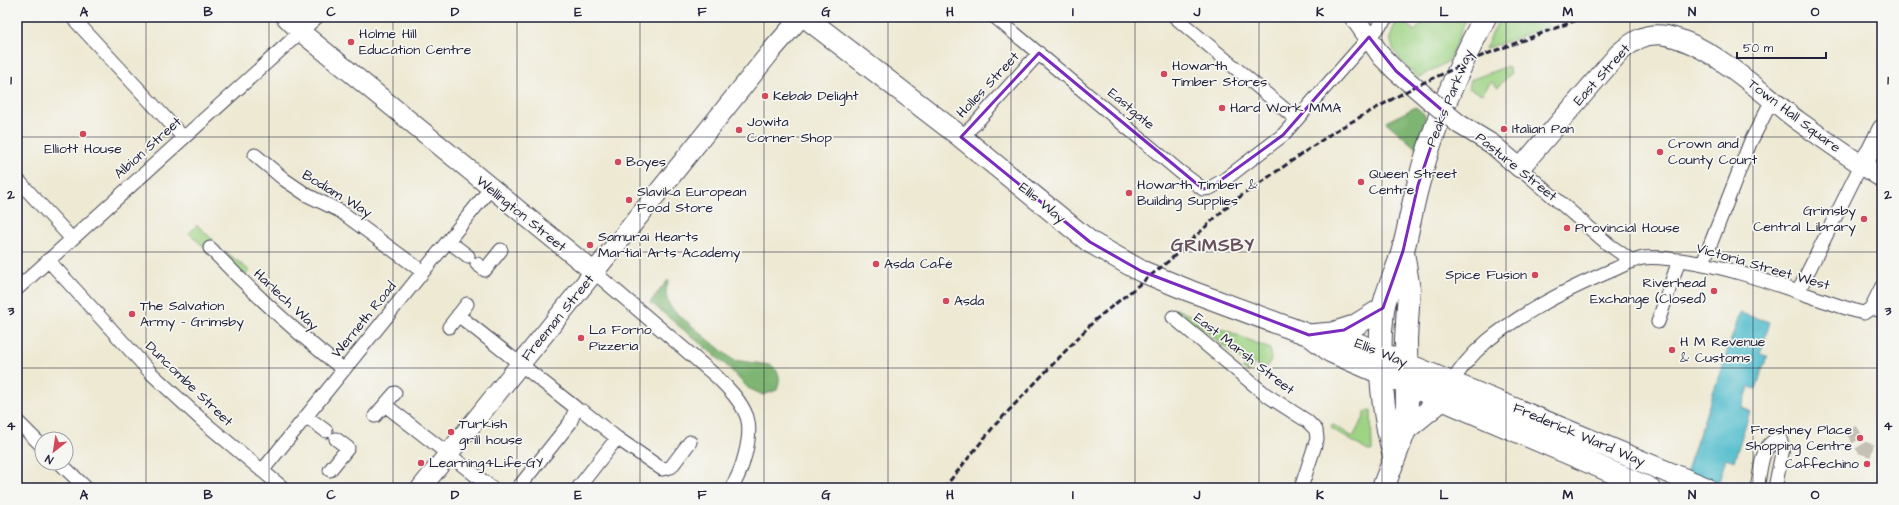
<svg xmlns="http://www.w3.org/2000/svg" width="1899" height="505" font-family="'Architects Daughter',sans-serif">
  <rect width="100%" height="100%" fill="#f6f6f2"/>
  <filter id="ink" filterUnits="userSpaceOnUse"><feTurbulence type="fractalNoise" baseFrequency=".025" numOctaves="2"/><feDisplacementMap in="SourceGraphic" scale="8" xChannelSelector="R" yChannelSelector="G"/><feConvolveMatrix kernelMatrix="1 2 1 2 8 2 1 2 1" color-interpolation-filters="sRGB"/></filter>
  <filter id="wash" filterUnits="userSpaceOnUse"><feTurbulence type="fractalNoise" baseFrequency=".012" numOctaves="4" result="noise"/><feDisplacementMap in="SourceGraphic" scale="16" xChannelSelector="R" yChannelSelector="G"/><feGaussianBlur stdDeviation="0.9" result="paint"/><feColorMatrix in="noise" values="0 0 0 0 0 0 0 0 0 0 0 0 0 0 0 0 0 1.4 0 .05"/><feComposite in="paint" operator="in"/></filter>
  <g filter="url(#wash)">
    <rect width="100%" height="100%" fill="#eee9d3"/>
    <path fill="#9ed384" stroke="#607a60" d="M1427 17H1467L1449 61 1418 78C1400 58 1378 44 1400 18L1415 31Z
      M1500 17H1539L1550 26 1485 49Z
      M1508 66 1511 73 1498 87 1491 82 1482 94 1468 88 1470 80Z
      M197 225 213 240 205 248 189 233Z
      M225 251 250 271 245 276 225 254Z
      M1176 309 1270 349 1271 361 1264 369 1255 363 1249 372 1243 369 1246 364 1197 324 1194 328 1174 312Z
      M1371 411 1372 451H1368L1331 428 1332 424 1353 437 1364 416V412Z"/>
    <path fill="#7eb572" stroke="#506c56" d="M1416 107 1424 114 1426 119 1416 148 1386 122Z
      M668 280 669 281C664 291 666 303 674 311L733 360 770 365C780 371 781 378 777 390L763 395 748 388 725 364 650 302Z"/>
    <path fill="#50bccc" stroke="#396f84" d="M1740 313 1770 322 1760 354 1767 356 1756 389 1749 387 1742 408 1750 411 1734 461 1726 458 1717 488H1681Z"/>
  </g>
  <g filter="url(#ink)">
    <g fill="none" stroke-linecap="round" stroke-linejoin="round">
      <path stroke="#c5c1b5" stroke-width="13" stroke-dasharray="13 6" stroke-linecap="butt" d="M1851 429 1863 448 1882 453"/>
      <defs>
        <path id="street" d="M72 17 183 137
          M995 17 1179 171 1203 189 1210 188 1224 180 1283 135 1387 17
          M1175 17 1296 119
          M961 137 974 125 1039 53
          M255 155 285 180 307 195 340 211 423 272
          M1520 168 1608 244 1632 261
          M17 179 72 239
          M448 241 468 256
          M210 248C252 292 296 333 344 370
          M48 260 152 374 205 423 283 488
          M1703 263 1750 143 1772 100
          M477 264 485 270 501 250
          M594 272 717 377C729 389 741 401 747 417 753 435 742 473 731 488
          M17 289 317 17
          M1798 292 1861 165
          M1871 308 1882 286
          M458 315 576 408 570 423 518 488
          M1173 317 1265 394 1307 421 1316 430 1317 439 1301 488
          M1658 322 1679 260
          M449 327 467 304
          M1448 389C1469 350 1501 328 1539 306 1563 292 1589 280 1615 269 1624 265 1633 260 1643 258 1655 256 1668 259 1680 260 1740 268 1797 293 1855 311L1864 313 1871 308 1882 311
          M385 405 492 488
          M583 411 617 438
          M375 416 395 393
          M307 417 326 431
          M17 421 42 446
          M60 463 86 488
          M330 470 348 448 336 439
          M262 471 490 189
          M578 488 617 438 662 469 671 467 690 442
          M1757 488C1761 472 1760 442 1780 439L1783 448 1775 488"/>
        <path id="secondary" d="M286 17 301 32 594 272
          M1354 17 1382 57 1396 71 1431 101
          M1459 124 1492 144 1520 168 1619 53C1632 42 1644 33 1662 35 1707 40 1761 93 1797 120 1825 140 1853 160 1882 178
          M1861 165 1871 151 1882 129
          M421 488 773 49 801 17"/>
        <path id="primary" d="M805 17 961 137 1090 242 1141 271 1190 291 1309 335 1331 352 1347 359 1649 488
          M1332 333 1354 326 1383 308
          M1309 335 1332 333 1706 488
          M1405 430 1442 400"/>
        <path id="highway" d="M1394 456C1382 409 1377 358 1383 310 1386 289 1398 270 1403 250 1409 228 1412 206 1418 185 1433 127 1457 70 1485 17
          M1383 488 1405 430 1407 406 1406 339 1409 290 1403 252"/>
      </defs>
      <use href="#street" stroke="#414052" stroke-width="15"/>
      <use href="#secondary" stroke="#414052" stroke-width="21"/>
      <use href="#primary" stroke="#414052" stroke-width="23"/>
      <use href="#highway" stroke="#414052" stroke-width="24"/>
      <use href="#street" stroke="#fff" stroke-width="13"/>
      <use href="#secondary" stroke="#fff" stroke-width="19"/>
      <use href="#primary" stroke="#fff" stroke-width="21"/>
      <use href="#highway" stroke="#fff" stroke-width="22"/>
      <path stroke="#22223b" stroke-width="3" stroke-dasharray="6 3" stroke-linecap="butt" d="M944 488 995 425 1095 320 1170 260 1231 203 1335 131 1414 87 1484 55 1585 17"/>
      <defs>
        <path id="secondary-bridge" d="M1431 101 1459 124"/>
      </defs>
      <use href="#secondary-bridge" stroke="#414052" stroke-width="21" stroke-linecap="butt"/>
      <use href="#secondary-bridge" stroke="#fff" stroke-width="19"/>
    </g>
  </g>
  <path fill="none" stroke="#7b2cbf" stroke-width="3" stroke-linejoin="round" d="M1369 37 1396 71 1443 111 1418 185 1403 251 1383 308 1344 330 1309 335 1141 271 1090 242 961 137 1039 53 1203 189 1210 188 1283 135Z"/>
  <path fill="none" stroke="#22223b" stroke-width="1" stroke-opacity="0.55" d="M146 17V488M269 17V488M393 17V488M517 17V488M640 17V488M764 17V488M888 17V488M1011 17V488M1135 17V488M1259 17V488M1382 17V488M1506 17V488M1630 17V488M1753 17V488M17 137H1882M17 252H1882M17 368H1882"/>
  <g fill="#d1495b" stroke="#f6f6f2" stroke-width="1.5">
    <circle cx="351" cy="42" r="4"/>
    <circle cx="1164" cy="74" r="4"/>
    <circle cx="765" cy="96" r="4"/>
    <circle cx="1222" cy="108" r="4"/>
    <circle cx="1504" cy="129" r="4"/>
    <circle cx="739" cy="130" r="4"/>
    <circle cx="83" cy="134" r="4"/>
    <circle cx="1660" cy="152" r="4"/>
    <circle cx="618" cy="162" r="4"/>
    <circle cx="1361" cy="182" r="4"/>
    <circle cx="1129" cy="193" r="4"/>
    <circle cx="629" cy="200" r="4"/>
    <circle cx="1864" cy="219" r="4"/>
    <circle cx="1567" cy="228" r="4"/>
    <circle cx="590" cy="245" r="4"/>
    <circle cx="876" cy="264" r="4"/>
    <circle cx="1535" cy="275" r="4"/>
    <circle cx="1714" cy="291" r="4"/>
    <circle cx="946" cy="301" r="4"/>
    <circle cx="132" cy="314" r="4"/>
    <circle cx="581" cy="338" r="4"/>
    <circle cx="1672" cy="350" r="4"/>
    <circle cx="451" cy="432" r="4"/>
    <circle cx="1860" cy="438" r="4"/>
    <circle cx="421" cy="463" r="4"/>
    <circle cx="1867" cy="464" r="4"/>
  </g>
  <g text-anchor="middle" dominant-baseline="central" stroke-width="3.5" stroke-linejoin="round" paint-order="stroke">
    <g font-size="14" fill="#22223b" stroke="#f6f6f2" text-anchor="start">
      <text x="359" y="34">Holme Hill<tspan x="359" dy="16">Education Centre</tspan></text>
      <text x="1172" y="66">Howarth<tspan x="1172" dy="16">Timber Stores</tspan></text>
      <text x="773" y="96">Kebab Delight</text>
      <text x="1230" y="108">Hard Work MMA</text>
      <text x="747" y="122">Jowita<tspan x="747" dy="16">Corner Shop</tspan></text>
      <text x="1512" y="129">Italian Pan</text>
      <text x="1668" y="144">Crown and<tspan x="1668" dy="16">County Court</tspan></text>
      <text x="83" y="149" text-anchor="middle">Elliott House</text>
      <text x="626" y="162">Boyes</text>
      <text x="1369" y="174">Queen Street<tspan x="1369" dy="16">Centre</tspan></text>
      <text x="1137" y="185">Howarth Timber &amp;<tspan x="1137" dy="16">Building Supplies</tspan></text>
      <text x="637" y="192">Slavika European<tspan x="637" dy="16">Food Store</tspan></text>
      <text x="1856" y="211" text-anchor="end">Grimsby<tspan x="1856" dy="16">Central Library</tspan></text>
      <text x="1575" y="228">Provincial House</text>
      <text x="598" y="237">Samurai Hearts<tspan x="598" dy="16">Martial Arts Academy</tspan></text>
      <text x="884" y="264">Asda Café</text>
      <text x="1527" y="275" text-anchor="end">Spice Fusion</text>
      <text x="1706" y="283" text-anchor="end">Riverhead<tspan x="1706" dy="16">Exchange (Closed)</tspan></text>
      <text x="954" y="301">Asda</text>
      <text x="140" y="306">The Salvation<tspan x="140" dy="16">Army - Grimsby</tspan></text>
      <text x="589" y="330">La Forno<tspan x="589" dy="16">Pizzeria</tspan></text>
      <text x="1680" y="342">H M Revenue<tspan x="1680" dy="16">&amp; Customs</tspan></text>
      <text x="459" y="424">Turkish<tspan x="459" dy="16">grill house</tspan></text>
      <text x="1852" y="430" text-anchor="end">Freshney Place<tspan x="1852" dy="16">Shopping Centre</tspan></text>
      <text x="429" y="463">Learning4Life-GY</text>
      <text x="1859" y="464" text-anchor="end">Caffechino</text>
    </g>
    <g font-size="14" fill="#22223b" stroke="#f6f6f2">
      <text transform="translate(1602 75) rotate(-48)">East Street</text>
      <text transform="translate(988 85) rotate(-47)">Holles Street</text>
      <text transform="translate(1450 98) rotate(-68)">Peaks Parkway</text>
      <text transform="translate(1131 109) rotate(40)">Eastgate</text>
      <text transform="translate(1794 116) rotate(37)">Town Hall Square</text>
      <text transform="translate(148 148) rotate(-42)">Albion Street</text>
      <text transform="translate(1516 167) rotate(39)">Pasture Street</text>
      <text transform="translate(337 194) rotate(31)">Bodiam Way</text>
      <text transform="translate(1042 203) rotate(39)">Ellis Way</text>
      <text transform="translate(521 214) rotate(39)">Wellington Street</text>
      <text transform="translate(1763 267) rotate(16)">Victoria Street West</text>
      <text transform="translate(286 300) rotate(43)">Harlech Way</text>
      <text transform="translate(558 318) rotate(-51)">Freeman Street</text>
      <text transform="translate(364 320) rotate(-51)">Werneth Road</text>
      <text transform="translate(1381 353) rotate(22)">Ellis Way</text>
      <text transform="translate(1244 354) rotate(38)">East Marsh Street</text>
      <text transform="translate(189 384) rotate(44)">Duncombe Street</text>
      <text transform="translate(1579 435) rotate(23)">Frederick Ward Way</text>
    </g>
    <g font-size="18" font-weight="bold" letter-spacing="1" fill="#66505b" stroke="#f6f6f2">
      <text x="1213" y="245">GRIMSBY</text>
    </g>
  </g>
  <rect width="1899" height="505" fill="none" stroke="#f6f6f2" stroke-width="44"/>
  <g transform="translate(54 451) rotate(210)"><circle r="19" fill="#f6f6f2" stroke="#a1a1a9"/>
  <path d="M0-3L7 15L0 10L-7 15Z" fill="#d1495b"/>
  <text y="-6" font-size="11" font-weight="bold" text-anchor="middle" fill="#22223b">N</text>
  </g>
  <path d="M1737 52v6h89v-6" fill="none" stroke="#22223b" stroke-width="2"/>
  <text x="1743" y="52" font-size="12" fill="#22223b" stroke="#f6f6f2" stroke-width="3" paint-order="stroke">50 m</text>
  <rect x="22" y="22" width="1855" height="461" fill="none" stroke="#22223b" stroke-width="1.5"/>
  <g font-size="13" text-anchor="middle" font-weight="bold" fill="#22223b">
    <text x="84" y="16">A</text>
    <text x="208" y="16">B</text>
    <text x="331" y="16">C</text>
    <text x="455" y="16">D</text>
    <text x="578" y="16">E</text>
    <text x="702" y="16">F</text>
    <text x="826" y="16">G</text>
    <text x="950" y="16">H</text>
    <text x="1073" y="16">I</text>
    <text x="1197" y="16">J</text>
    <text x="1320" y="16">K</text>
    <text x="1444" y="16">L</text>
    <text x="1568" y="16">M</text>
    <text x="1692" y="16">N</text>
    <text x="1815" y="16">O</text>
    <text x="11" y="84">1</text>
    <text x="1888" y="84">1</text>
    <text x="11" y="199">2</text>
    <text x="1888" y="199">2</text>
    <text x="11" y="315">3</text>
    <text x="1888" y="315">3</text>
    <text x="11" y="430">4</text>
    <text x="1888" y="430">4</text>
    <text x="84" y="499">A</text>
    <text x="208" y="499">B</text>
    <text x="331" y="499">C</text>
    <text x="455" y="499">D</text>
    <text x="578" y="499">E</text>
    <text x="702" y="499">F</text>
    <text x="826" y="499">G</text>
    <text x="950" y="499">H</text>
    <text x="1073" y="499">I</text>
    <text x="1197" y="499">J</text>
    <text x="1320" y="499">K</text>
    <text x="1444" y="499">L</text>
    <text x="1568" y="499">M</text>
    <text x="1692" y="499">N</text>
    <text x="1815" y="499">O</text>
  </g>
</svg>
